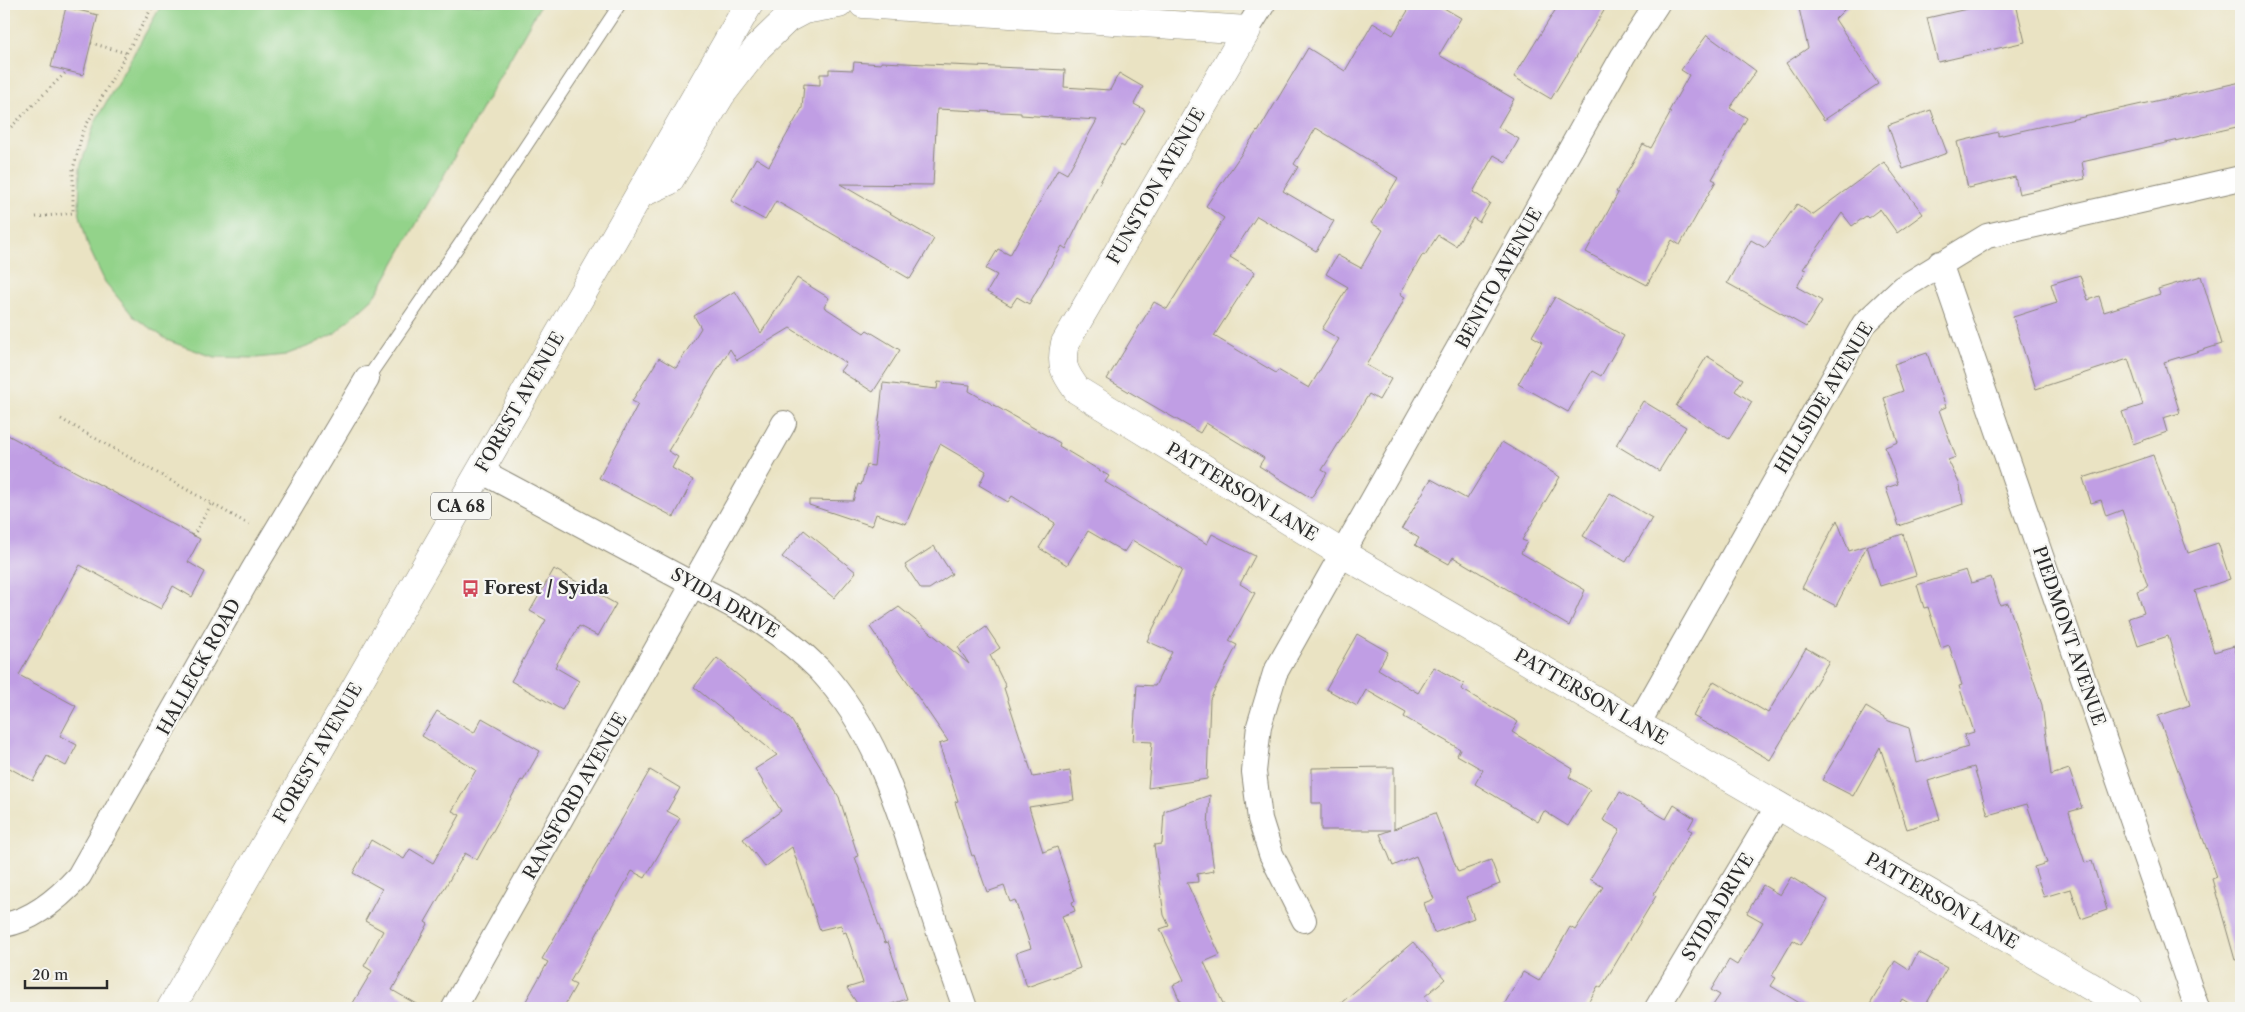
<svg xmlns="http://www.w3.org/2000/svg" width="2245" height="1012" font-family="'Libre Caslon Text',serif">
  <rect width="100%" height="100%" fill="#f6f6f2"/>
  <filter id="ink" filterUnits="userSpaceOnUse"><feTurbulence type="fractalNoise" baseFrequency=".02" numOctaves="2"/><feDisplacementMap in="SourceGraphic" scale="10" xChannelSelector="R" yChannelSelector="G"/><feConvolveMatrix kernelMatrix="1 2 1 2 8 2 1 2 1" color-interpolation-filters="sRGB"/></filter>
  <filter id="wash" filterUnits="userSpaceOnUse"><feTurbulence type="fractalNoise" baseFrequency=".0096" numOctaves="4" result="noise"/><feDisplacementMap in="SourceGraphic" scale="20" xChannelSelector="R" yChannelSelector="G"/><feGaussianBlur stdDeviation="1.12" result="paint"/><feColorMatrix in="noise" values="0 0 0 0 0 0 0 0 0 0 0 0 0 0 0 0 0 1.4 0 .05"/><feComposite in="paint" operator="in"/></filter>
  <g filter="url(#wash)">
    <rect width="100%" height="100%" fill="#eae3c3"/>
    <path fill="#93d38a" stroke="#5f7f5a" d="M162 4H541L376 295 335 333 312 345 285 355 256 358 214 357 169 341 134 317 105 282 88 246 79 211 80 168 95 122Z"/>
    <g id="blocks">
      <path fill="#c09ee4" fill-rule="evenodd" d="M1412 4H1437L1461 18 1439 55 1514 99 1498 127 1519 139 1506 162 1494 155 1473 192 1490 203 1479 222 1473 218 1456 246 1438 235 1425 255 1423 254 1400 294 1405 297 1393 322 1366 365 1391 379 1379 400 1369 394 1322 470 1327 473 1311 498 1259 466 1264 458 1206 423 1200 433 1107 379 1154 302 1167 309 1224 218 1206 206 1257 131 1258 132 1308 48 1345 71 1373 23 1393 35ZM1316 128 1398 178 1371 223 1383 230 1361 268 1337 255 1326 274 1348 287 1322 329 1339 339 1309 388 1278 370 1276 373 1214 336 1255 272 1230 257 1257 216 1316 251 1334 221 1283 191 1298 167 1294 164Z
        M1559 4H1608L1551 99 1514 77Z
        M1798 4H1850L1835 19 1878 84 1824 120 1786 63 1808 48Z
        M1989 4H2016L2025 42 1938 62 1927 18Z
        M66 7 98 15 83 75 51 67Z
        M1707 35 1756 71 1730 108 1747 118 1712 179 1716 181 1680 245 1672 240 1647 285 1586 252 1618 193 1616 192 1643 144 1651 148 1671 112 1669 111 1689 75 1681 70Z
        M854 62 881 64V62L1065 70 1064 87 1110 90 1119 73 1143 87 1134 104 1145 110 1124 147 1121 145 1095 191 1066 249 1062 246 1029 304 1017 297 1011 306 987 292 997 275 986 269 998 249 1010 255 1058 169 1067 174 1097 120 1021 115V113L937 109 933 185 840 184 934 239 910 279 776 201 765 220 731 201 756 158 769 166 802 108 804 84 820 85V74H829V69L853 70Z
        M2241 82V126L2082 162 2085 179 2019 194 2015 177 1968 188 1957 142 1998 132V136Z
        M1931 110 1947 153 1903 169 1888 125Z
        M1884 162 1923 214 1897 233 1880 209 1868 218 1866 216 1852 226 1842 213 1803 269 1806 270 1797 287 1822 301 1806 327 1727 283 1751 240 1765 248 1797 204 1812 215Z
        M2080 275 2088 300 2099 296 2104 312 2160 294 2158 289 2201 276 2222 344 2164 362 2180 413 2163 418 2167 432 2133 444 2122 412 2143 405 2128 359 2036 389 2013 317 2057 303 2051 284Z
        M797 278 829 298 824 307 864 333 867 330 900 350 873 392 840 371 846 363 790 328 737 360 730 349 668 451 678 457 672 468 693 480 674 517 599 478 638 404 632 401 659 358 676 368 701 328 694 316 735 291 761 333Z
        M1555 297 1624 336 1601 376 1592 371 1568 412 1518 384 1542 342 1532 336Z
        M1927 353 1946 407 1939 410 1956 457 1948 460 1960 485 1963 504 1899 526 1886 488 1898 484 1885 447 1898 442 1884 398 1903 391 1894 364Z
        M1707 356 1743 379 1735 391 1752 402 1729 439 1676 406Z
        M938 382 970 385 969 391 1060 443 1059 446 1109 476 1105 482 1207 544 1212 534 1255 556 1240 584 1255 593 1229 641 1237 645 1210 699 1207 779 1148 788 1152 742 1133 741 1137 685 1155 686 1172 652 1147 641 1182 570 1132 540 1124 552 1088 531 1067 565 1039 548 1055 523 1012 496 1008 502 979 485 986 471 940 444 906 524 876 514 872 526 809 505V500L853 501 858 484 861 485 867 465 874 466 883 383 937 389Z
        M1643 401 1686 427 1659 471 1616 445Z
        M4 433 200 539 188 562 205 572 192 597 173 586 161 609 80 565 19 675 76 706 60 736 77 745 66 766 47 756 33 781 4 765Z
        M1502 442 1560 477 1522 540 1527 542 1521 553 1585 590 1569 626 1453 557 1449 564 1415 545 1419 538 1402 528 1431 479 1467 499Z
        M2153 455 2188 553 2218 543 2230 579 2195 591 2214 652 2234 646 2241 669V959L2235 960 2212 879 2217 877 2158 716 2190 705 2168 636 2138 646 2129 618 2144 613 2137 591 2148 587 2122 510 2106 516 2101 500 2091 503 2083 478Z
        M1610 493 1652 518 1626 562 1583 536Z
        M1837 520 1849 551 1903 534 1916 575 1880 586 1867 546 1836 606 1802 588Z
        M804 530 856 572 834 598 782 557Z
        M934 546 952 574 929 589H921L905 565Z
        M554 569 616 604 598 636 579 626 555 667 579 681 562 710 511 681 546 620 530 611Z
        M1966 570 1971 583 1991 577 2000 605 2008 603 2042 705 2051 775 2069 769 2082 808 2069 812 2085 863 2092 861 2107 910 2081 919 2071 889 2044 897 2034 867 2047 863 2027 804 1988 815 1974 767 1928 781 1940 819 1907 829 1880 747 1853 796 1822 780 1866 707 1889 721 1909 728 1917 763 1968 747 1964 735 1974 732 1959 686 1962 685 1949 645 1941 648 1928 607 1924 608 1917 585Z
        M899 607 969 664 958 647 986 627 1000 648 990 655 1006 687 1004 688 1033 777 1070 771 1074 800 1029 807 1043 852 1057 847 1075 901 1072 902 1075 911 1062 916 1080 968 1027 987 1016 953 1031 948 1015 900 1010 902 1004 886 987 892 974 855 972 856 955 802 958 801 939 744 948 741 870 627Z
        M1357 634 1388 652 1378 669 1418 693 1434 667 1464 684 1461 689 1518 722 1512 732 1573 769 1569 777 1590 790 1568 826 1544 811 1538 822 1475 784 1483 770 1457 755 1460 749 1404 717 1406 713 1366 690 1357 706 1326 689Z
        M1806 648 1829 661 1770 760 1693 716 1714 681 1768 713Z
        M717 658 790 718 839 797 858 856 855 857 885 943 888 942 907 999 879 1008H860L847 988 863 983 846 932 843 933 841 925 820 930 792 847 765 867 743 839 781 811 755 769 777 755 694 687Z
        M437 711 474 733 482 718 540 751 523 781 521 780 477 860 465 853 425 922 428 924 392 990 423 1008H350L372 971 364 966 383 931 365 921 382 889 353 873 371 840 404 859 410 849 433 863 460 815 452 811 476 770 422 736Z
        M1394 767V829L1435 813 1458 872 1491 860 1500 884 1466 897 1474 918 1434 933 1424 903 1434 899 1416 856 1393 866 1380 834 1391 830H1321V803H1312V768Z
        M650 770 680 788 667 811 680 818 645 878 632 871 570 982 576 985 563 1008H522L548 962 542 959Z
        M1620 792 1666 819 1674 805 1694 818 1688 829 1692 831 1653 895 1656 896 1601 988 1598 986 1585 1008H1502L1523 972 1539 981 1570 927 1575 930 1603 887 1590 879 1620 830 1603 820Z
        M1210 795 1208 826 1214 871 1197 874 1198 882 1187 883 1220 955 1204 962 1225 1008H1183L1173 985 1184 980 1160 929 1169 926 1164 915 1154 845 1162 844 1164 811Z
        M1791 877 1828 900 1801 945 1793 940 1772 976 1776 978 1771 986 1808 1008H1711L1720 995 1711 990 1729 960 1737 965 1763 922 1747 913 1763 885 1780 895Z
        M1413 942 1445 979 1424 997 1434 1008H1335Z
        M1918 952 1947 968 1924 1008H1917L1902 999 1897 1008H1868L1895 961 1909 970Z"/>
    </g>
  </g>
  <g filter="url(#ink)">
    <use href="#blocks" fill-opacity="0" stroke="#8a8777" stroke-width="1"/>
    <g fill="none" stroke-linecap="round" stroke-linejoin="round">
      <defs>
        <path id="service" d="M367 379 488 203 620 4"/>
        <path id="minor" d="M1247 30 1263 4
          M1940 263 2197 1008
          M481 471 750 615C775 631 798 648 819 669 879 734 899 812 926 893 938 932 952 970 965 1008
          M1638 724 1864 324 1902 288 1987 236 2241 178
          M1304 920 1271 854 1260 819 1254 772 1259 726 1275 673 1623 56 1657 4
          M4 925C34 920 59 898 79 876L253 570 367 379
          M454 1008 784 423
          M1657 1008 1778 806"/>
        <path id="tertiary" d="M863 4 1247 30 1065 343C1060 365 1064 372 1077 390L1343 554 2128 1008
          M640 194 669 181 721 95 758 47 787 19 804 10 839 4"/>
        <path id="primary" d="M171 1008 749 4"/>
      </defs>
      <use href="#service" stroke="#8a8777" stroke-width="14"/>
      <use href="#minor" stroke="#8a8777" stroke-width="26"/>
      <use href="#tertiary" stroke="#8a8777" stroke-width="29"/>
      <use href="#primary" stroke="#8a8777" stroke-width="29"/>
      <path stroke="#8a8777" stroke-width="3" stroke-dasharray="1 4" stroke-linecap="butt" d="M79 10 82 4
        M91 43 126 53
        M4 134 67 71
        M36 217 73 213V169L83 131 154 4
        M61 419 250 525
        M193 536 212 503"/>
      <use href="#service" stroke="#fff" stroke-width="12"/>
      <use href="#minor" stroke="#fff" stroke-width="24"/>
      <use href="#tertiary" stroke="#fff" stroke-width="28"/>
      <use href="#primary" stroke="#fff" stroke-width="28"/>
    </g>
  </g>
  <defs>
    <symbol id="bus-bare" viewBox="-9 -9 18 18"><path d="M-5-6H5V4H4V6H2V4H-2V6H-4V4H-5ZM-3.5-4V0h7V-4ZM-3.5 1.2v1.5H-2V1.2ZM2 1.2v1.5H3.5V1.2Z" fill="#d1495b" stroke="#f6f6f2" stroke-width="2.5" paint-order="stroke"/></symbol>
  </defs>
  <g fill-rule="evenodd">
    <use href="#bus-bare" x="458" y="576" width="25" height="25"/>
  </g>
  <g text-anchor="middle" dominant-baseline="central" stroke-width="4.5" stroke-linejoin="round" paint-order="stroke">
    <rect fill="#f6f6f2" stroke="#686867" stroke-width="1" x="431" y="492.5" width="60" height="27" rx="4"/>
    <g font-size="16" font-weight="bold" fill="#2b2b2b">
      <text x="461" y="506">CA 68</text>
    </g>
    <g font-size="18" fill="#2b2b2b" stroke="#f6f6f2">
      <text transform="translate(1156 186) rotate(-60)">FUNSTON AVENUE</text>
      <text transform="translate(1499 278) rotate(-61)">BENITO AVENUE</text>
      <text transform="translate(1824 398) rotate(-59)">HILLSIDE AVENUE</text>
      <text transform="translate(520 402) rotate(-60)">FOREST AVENUE</text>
      <text transform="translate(1242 492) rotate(31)">PATTERSON LANE</text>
      <text transform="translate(725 603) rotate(30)">SYIDA DRIVE</text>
      <text transform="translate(2069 636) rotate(71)">PIEDMONT AVENUE</text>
      <text transform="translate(199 667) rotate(-61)">HALLECK ROAD</text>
      <text transform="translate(1591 697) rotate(30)">PATTERSON LANE</text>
      <text transform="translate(318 753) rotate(-60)">FOREST AVENUE</text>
      <text transform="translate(575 796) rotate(-60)">RANSFORD AVENUE</text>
      <text transform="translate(1942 901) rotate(30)">PATTERSON LANE</text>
      <text transform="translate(1718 907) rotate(-59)">SYIDA DRIVE</text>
    </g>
    <g font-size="18" font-weight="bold" fill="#2b2b2b" stroke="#f6f6f2" text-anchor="start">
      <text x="484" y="588">Forest / Syida</text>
    </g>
  </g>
  <rect width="2245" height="1012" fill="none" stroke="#f6f6f2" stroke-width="20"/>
  <path d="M25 980v8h82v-8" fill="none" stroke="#2b2b2b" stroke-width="2.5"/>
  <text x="32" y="980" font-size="15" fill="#2b2b2b" stroke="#f6f6f2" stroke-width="4" paint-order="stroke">20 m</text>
</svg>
